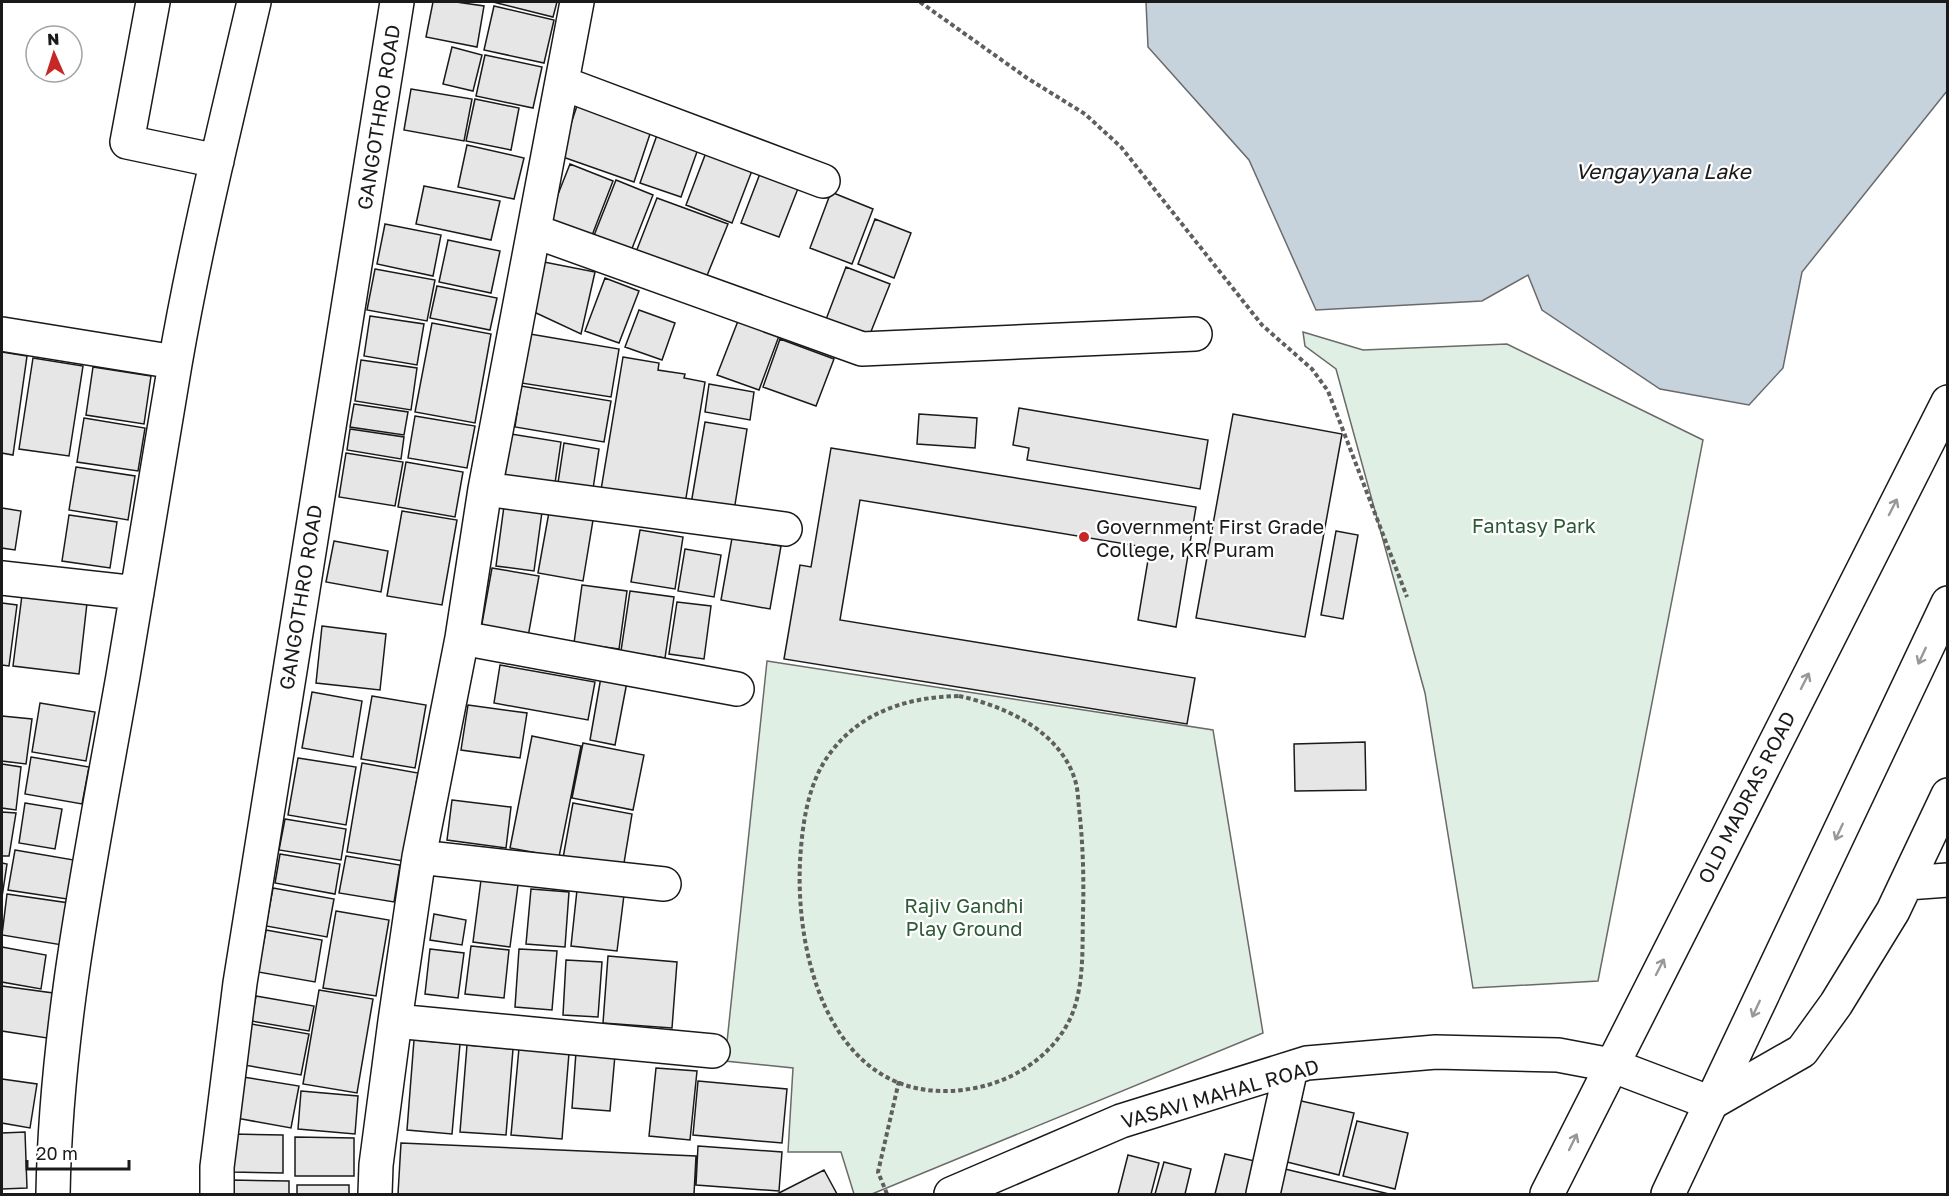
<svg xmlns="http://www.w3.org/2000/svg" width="1949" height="1196" font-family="'Golos Text',sans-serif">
  <rect width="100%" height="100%" fill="#fff"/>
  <path fill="#e0efe3" stroke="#6a6a6a" stroke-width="1.5" d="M1303 332 1363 350 1507 344 1703 440 1598 981 1473 988 1425 693 1336 369 1305 346Z
    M767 661 1213 730 1263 1033 872 1194H854L841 1152H788L793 1068 725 1061Z"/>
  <path fill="#c6d2dc" stroke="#6a6a6a" stroke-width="1.5" d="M1146 2H1947V91L1802 272 1783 368 1749 405 1660 389 1542 310 1528 275 1482 301 1316 310 1249 160 1148 47Z"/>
  <path fill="#e6e6e6" stroke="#1a1a1a" stroke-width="1.5" d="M433 2H456L484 6 477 47 426 37Z
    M493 2H557L553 17Z
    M494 6 554 20 544 63 484 50Z
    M452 47 482 55 473 91 443 84Z
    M485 55 542 67 533 108 476 96Z
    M411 89 472 99 464 141 404 130Z
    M475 99 519 108 511 150 466 141Z
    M579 100 653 125 634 182 560 156Z
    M657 135 698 149 681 197 640 183Z
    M467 145 524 158 514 199 458 187Z
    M707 150 753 168 732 223 686 205Z
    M570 164 613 181 591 238 547 222Z
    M761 171 799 186 779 237 741 223Z
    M616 180 653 195 631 251 593 238Z
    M424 186 500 201 491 240 416 224Z
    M831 192 873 209 852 264 810 248Z
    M657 198 728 224 706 278 636 252Z
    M875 219 911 233 894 278 858 264Z
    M385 224 441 235 433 276 377 264Z
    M448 240 500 251 491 293 439 282Z
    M544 262 595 272 581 334 534 312Z
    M846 267 890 284 868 339 825 322Z
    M375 269 435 280 427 321 367 310Z
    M605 278 639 291 619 343 585 331Z
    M437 286 497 298 490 330 430 318Z
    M639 310 675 323 662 360 625 347Z
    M370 316 424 324 417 365 364 356Z
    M738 321 779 336 759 390 717 375Z
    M432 323 491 334 475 423 415 412Z
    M530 334 619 349 611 397 521 383Z
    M780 339 834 359 816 406 763 387Z
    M2 352 27 356 13 455 2 453Z
    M623 357 659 363 658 370 685 374 684 378 705 382 685 504 601 490Z
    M33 358 83 366 69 456 19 449Z
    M361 360 417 368 411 410 355 401Z
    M93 367 151 376 144 424 86 415Z
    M709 384 754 392 750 420 705 412Z
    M521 386 611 401 604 442 515 427Z
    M354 404 408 412 404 435 350 427Z
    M1019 408 1208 440 1200 489 1027 460 1029 448 1013 445Z
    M919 414 977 418 975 448 917 444Z
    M1233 414 1342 434 1305 637 1196 618Z
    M415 416 475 426 467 468 408 458Z
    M84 418 145 428 138 471 77 462Z
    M705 422 747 429 734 511 691 504Z
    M350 429 404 437 401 459 347 450Z
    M511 434 561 442 555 483 504 475Z
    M564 443 599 449 593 489 558 483Z
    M831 448 1196 507 1176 627 1138 620 1150 548 860 500 840 620 1195 678 1187 724 784 659 800 565 811 567Z
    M346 453 403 462 395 506 339 497Z
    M406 462 463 472 455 517 398 507Z
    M76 467 135 476 128 520 69 510Z
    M504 506 542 512 534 571 496 566Z
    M2 508 21 511 15 550 2 548Z
    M402 511 457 520 442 605 387 596Z
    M549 512 593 520 583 581 538 573Z
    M69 515 117 522 110 568 62 561Z
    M640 530 683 537 675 589 631 582Z
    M1336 531 1358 535 1343 619 1321 615Z
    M732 538 781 546 770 609 721 600Z
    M334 541 388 551 381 592 326 582Z
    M685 549 721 555 714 597 678 591Z
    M492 568 539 576 528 637 481 629Z
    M582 585 627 591 619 649 574 643Z
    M630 591 674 597 665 658 621 651Z
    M22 595 87 603 79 674 13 666Z
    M677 602 711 606 704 659 669 654Z
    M2 603 17 605 9 666 2 665Z
    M322 626 386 634 380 690 316 683Z
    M500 665 595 682 588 720 494 703Z
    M601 677 627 682 615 745 590 740Z
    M312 692 362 701 353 757 302 748Z
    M372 696 426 705 415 768 361 759Z
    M40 703 95 712 86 761 32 752Z
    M468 705 527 713 520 758 461 750Z
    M2 716 32 719 26 764 2 761Z
    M532 736 581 746 559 857 510 848Z
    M1365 742 1366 790 1295 791 1294 744Z
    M583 743 644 755 633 810 572 798Z
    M31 757 89 767 82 804 25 794Z
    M298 758 356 767 346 825 288 815Z
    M362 763 418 773 403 861 347 852Z
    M2 764 21 767 16 810 2 808Z
    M452 800 511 807 506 848 447 840Z
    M25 803 62 809 55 849 19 843Z
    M573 803 632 814 623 869 563 858Z
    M2 812 16 813 9 856H2Z
    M285 819 346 829 341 860 279 850Z
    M15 850 74 860 67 899 8 890Z
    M280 854 340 864 335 894 275 883Z
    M346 856 400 865 394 902 339 893Z
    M2 863 7 864 2 897Z
    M481 880 518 885 510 947 473 942Z
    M273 888 334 899 327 937 266 926Z
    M531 889 569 892 565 947 526 944Z
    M577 890 624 895 617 951 571 946Z
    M7 894 69 903 62 945 2 935Z
    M336 911 389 920 376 996 323 988Z
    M434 914 466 920 462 945 430 940Z
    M266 930 322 940 315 982 258 972Z
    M471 946 509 950 504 998 465 994Z
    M2 947 46 955 41 989 2 982Z
    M430 949 464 953 458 998 425 994Z
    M519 949 557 951 552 1010 515 1007Z
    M608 956 677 962 672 1028 603 1023Z
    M566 960 602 962 598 1017 563 1015Z
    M2 986 53 993 47 1038 2 1031Z
    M319 990 373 999 357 1093 303 1084Z
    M256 996 314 1006 309 1031 251 1021Z
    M251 1024 309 1034 301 1075 244 1065Z
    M414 1040 460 1044 452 1134 407 1130Z
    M467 1045 513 1049 506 1135 460 1132Z
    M519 1048 569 1053 562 1139 511 1135Z
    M576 1052 615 1055 610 1111 572 1108Z
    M656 1068 697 1071 690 1140 649 1136Z
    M243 1077 299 1086 291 1128 236 1118Z
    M2 1079 37 1084 30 1128 2 1123Z
    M698 1081 787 1089 782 1143 693 1135Z
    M301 1091 358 1096 355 1134 298 1129Z
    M1297 1100 1354 1113 1339 1175 1283 1161Z
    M1357 1121 1408 1133 1395 1189 1343 1176Z
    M25 1132 27 1188 2 1189V1133Z
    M231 1134 283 1135V1173L231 1172Z
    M295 1137 354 1138V1176H295Z
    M401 1143 696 1156 694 1194H398Z
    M698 1146 782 1152 779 1191 696 1185Z
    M1225 1154 1263 1163 1256 1194H1215Z
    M1128 1155 1159 1163 1151 1194H1118Z
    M1164 1162 1191 1169 1185 1194H1155Z
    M1285 1169 1389 1194H1278Z
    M824 1170 837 1194H777Z
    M231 1180 289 1181V1194H231Z
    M297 1185H349V1194H297Z"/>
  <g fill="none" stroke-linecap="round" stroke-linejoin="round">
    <defs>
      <path id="minor" d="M153 2 127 142 217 161
        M562 83 823 181
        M534 231 862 349 1195 334
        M2 334 175 362
        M485 489 785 529
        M2 578 137 593
        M462 638 737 689
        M419 857 664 884
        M1907 883 1948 880
        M395 1021 713 1051
        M53 1194C56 1021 93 847 123 676 141 572 157 468 175 364 196 242 226 122 254 2
        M217 1194V1167L240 983 397 2
        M375 1194 376 1165 395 1021 419 857 462 638 485 489 577 2
        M951 1194 1121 1121 1307 1063 1436 1052 1558 1055 1611 1065 1711 1103 1802 1051 1836 1004 1893 911 1948 795
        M1263 1194 1291 1068"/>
      <path id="highway" d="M1547 1194 1948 402
        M1668 1194 1948 603"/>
    </defs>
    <use href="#minor" stroke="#1a1a1a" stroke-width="36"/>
    <use href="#highway" stroke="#1a1a1a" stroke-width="36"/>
    <path stroke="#5f5f5f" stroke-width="4" stroke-dasharray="4.5 3" stroke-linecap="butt" d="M920 2 1027 78 1085 114 1121 147 1262 325 1312 369 1328 391 1407 597
      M959 696C1005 706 1060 731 1075 780 1078 789 1078 799 1079 808 1083 843 1084 878 1083 914 1082 949 1085 991 1068 1023 1050 1057 1013 1081 975 1088 839 1114 795 969 800 862 802 827 807 786 828 756 859 712 907 697 959 696Z
      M887 1194 878 1172 899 1081"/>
    <use href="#minor" stroke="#fff" stroke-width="33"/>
    <use href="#highway" stroke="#fff" stroke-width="33"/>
  </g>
  <defs><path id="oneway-shaft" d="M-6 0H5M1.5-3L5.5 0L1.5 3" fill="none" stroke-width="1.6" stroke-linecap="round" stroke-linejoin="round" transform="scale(1.5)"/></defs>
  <g stroke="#989898">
    <use href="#oneway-shaft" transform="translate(1893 507) rotate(-63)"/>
    <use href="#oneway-shaft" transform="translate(1922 656) rotate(115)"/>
    <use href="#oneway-shaft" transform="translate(1805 681) rotate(-63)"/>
    <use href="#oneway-shaft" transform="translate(1839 832) rotate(115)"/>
    <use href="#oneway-shaft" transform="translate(1660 967) rotate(-63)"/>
    <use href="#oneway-shaft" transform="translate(1756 1009) rotate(115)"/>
    <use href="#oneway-shaft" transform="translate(1573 1142) rotate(-64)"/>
  </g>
  <circle fill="#c62828" stroke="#fff" stroke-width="2" cx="1084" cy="537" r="6"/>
  <g text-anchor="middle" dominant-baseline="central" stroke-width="4.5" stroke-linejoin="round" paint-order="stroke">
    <g font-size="20" fill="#1a1a1a" stroke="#fff">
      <text transform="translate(378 117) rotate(-81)">GANGOTHRO ROAD</text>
      <text transform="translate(300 597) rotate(-81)">GANGOTHRO ROAD</text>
      <text transform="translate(1746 797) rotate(-63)">OLD MADRAS ROAD</text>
      <text transform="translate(1220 1093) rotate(-16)">VASAVI MAHAL ROAD</text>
    </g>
    <g font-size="20" fill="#2b5a34" stroke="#fff">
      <text x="1534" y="525">Fantasy Park</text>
      <text x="964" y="905">Rajiv Gandhi<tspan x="964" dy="23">Play Ground</tspan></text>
    </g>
    <g font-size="20" fill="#1a1a1a" stroke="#fff" text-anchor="start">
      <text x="1096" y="526">Government First Grade<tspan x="1096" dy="23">College, KR Puram</tspan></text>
    </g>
    <g font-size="21" font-style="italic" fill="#1a1a1a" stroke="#fff">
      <text x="1663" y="171">Vengayyana Lake</text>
    </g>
  </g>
  <rect width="1949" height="1196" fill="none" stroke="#1a1a1a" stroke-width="6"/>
  <g transform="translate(54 54) rotate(357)"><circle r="28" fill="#ffffff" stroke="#a3a3a3" stroke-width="1.5"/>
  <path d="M0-4.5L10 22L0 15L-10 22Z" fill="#c62828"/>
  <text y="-9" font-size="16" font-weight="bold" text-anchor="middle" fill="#1a1a1a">N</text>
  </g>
  <path d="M27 1160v9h102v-9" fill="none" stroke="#1a1a1a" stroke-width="3"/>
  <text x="36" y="1160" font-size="18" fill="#1a1a1a" stroke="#ffffff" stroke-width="4.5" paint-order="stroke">20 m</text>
</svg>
